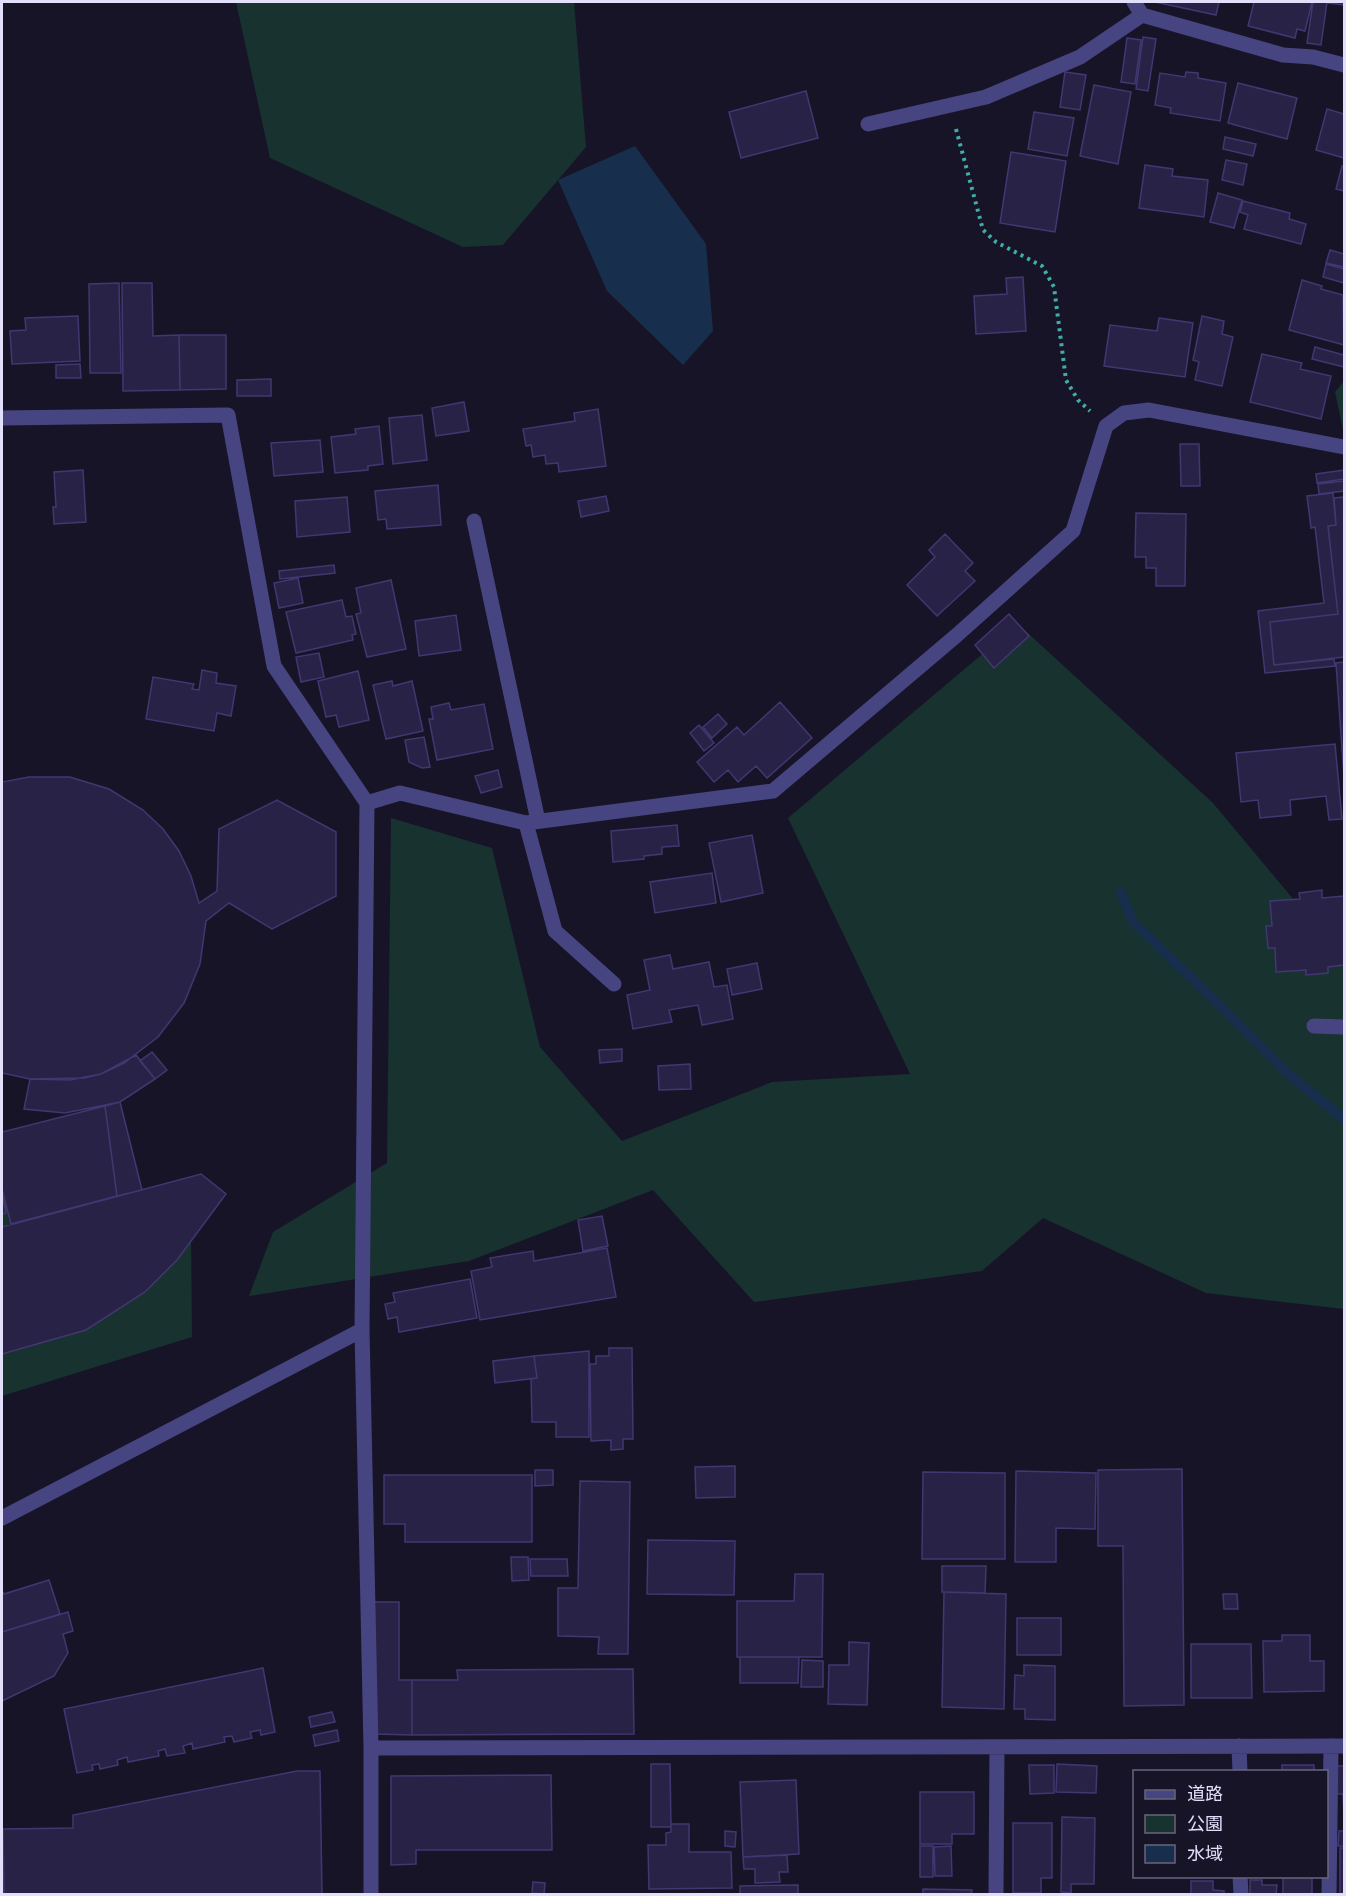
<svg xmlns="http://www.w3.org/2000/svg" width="1346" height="1896" font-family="'Noto Sans','Noto Sans JP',sans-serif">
  <rect width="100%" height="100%" fill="#171428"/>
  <path fill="#183230" d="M236 2H574L586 147 503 245 463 247 270 158Z
    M1344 381V434L1335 392Z
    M1018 624 1213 803 1344 960V1309L1206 1293 1043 1218 982 1271 754 1302 653 1190 469 1261 249 1296 273 1232 387 1163 391 818 492 848 540 1047 622 1141 772 1082 910 1074 788 818Z
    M46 1176H122L191 1231 192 1337 2 1396V1189Z"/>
  <path fill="#182e4d" d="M635 146 706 244 713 331 683 365 607 291 558 180Z"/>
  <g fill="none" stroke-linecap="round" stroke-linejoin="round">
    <path stroke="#182e4d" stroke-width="10" d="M1121 892 1133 922 1242 1027 1286 1072 1344 1119"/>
  </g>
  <path fill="#292247" stroke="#423770" stroke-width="1.5" d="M1155 2H1219L1216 15Z
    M1254 2H1312L1305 31 1297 29 1295 38 1248 26Z
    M1313 2H1327L1321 45 1307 43Z
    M1328 2H1344V5L1328 3Z
    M1143 37 1156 39 1148 91 1136 89Z
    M1127 38 1141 40 1135 84 1121 82Z
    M1065 72 1086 75 1080 110 1060 107Z
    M1186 72 1198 73V78L1226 83 1220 121 1170 113 1171 108 1155 105 1160 73 1185 77Z
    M1238 83 1297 98 1287 139 1228 123Z
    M1094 85 1131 92 1118 164 1080 156Z
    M806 91 818 138 741 158 729 112Z
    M1327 109 1344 114V158L1316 150Z
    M1034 112 1074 118 1067 156 1028 149Z
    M1225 137 1256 144 1253 156 1223 149Z
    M1011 152 1066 161 1055 232 1000 223Z
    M1226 160 1247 164 1243 185 1222 180Z
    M1145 165 1173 169 1172 176 1208 180 1204 217 1139 208Z
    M1342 166H1344V191L1336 189Z
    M1218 193 1242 200 1234 228 1210 222Z
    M1243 201 1290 213 1289 219 1306 224 1301 244 1244 229 1248 215 1240 212Z
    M1330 250 1344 254V267L1326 263Z
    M1326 264 1344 269V283L1323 277Z
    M1023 277 1026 331 976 334 974 296 1007 294 1006 278Z
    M1302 280 1322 286 1321 289 1343 295 1344 345 1289 330Z
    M119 283 121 373H90L89 284Z
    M122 283H152L153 336 179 335 180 390 123 391Z
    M78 316 80 361 12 364 10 331 26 330 25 318Z
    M1202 316 1224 321 1222 334 1233 337 1222 386 1195 380 1199 362 1193 360Z
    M1159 318 1193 323 1185 377 1104 366 1110 325 1157 331Z
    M179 335H226V389L180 390Z
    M1315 347 1344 355V367L1312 359Z
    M1262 354 1302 363 1300 369 1331 376 1321 419 1250 402Z
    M80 364 81 378H56V365Z
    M271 379V396H237V380Z
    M464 402 469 431 436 436 432 408Z
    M598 409 606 466 559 472 558 463 546 464 545 455 533 457 531 445 526 446 523 429 575 421 574 413Z
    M422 415 427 460 393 464 389 418Z
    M379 426 383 464 368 466V470L335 473 331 437 356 434 355 429Z
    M320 440 323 472 274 476 271 443Z
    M1180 444H1199L1200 486H1181Z
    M83 470 86 522 54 524 53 507H56L54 472Z
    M1344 470V479L1317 483 1316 474Z
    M1344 481V491L1319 494 1318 484Z
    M438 485 441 525 387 529 386 519 378 520 375 491Z
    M1333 493 1336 525 1328 526 1338 614 1270 622 1274 665 1334 659 1335 666 1265 673 1258 611 1324 603 1315 527 1311 528 1307 496Z
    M606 496 609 511 581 517 578 501Z
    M347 497 350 532 297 537 295 501Z
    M1344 497V657L1274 665 1270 622 1338 614 1328 526 1336 525 1334 498Z
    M1136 513 1186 514 1185 586H1156V568H1146V557H1135Z
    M945 534 973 563 965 571 975 581 937 616 907 585 935 557 929 550Z
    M334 565 335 573 280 579 279 571Z
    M298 578 303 603 279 608 274 583Z
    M391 580 406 649 367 657 356 614 361 613 356 588Z
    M342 600 346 617 352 616 356 634 352 635 353 640 296 653 286 612Z
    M1009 614 1029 636 994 668 975 645Z
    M456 615 461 650 419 656 415 621Z
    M319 653 324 677 301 682 296 657Z
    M1344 662V777L1336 663Z
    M202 670 217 673 216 683 236 686 231 716 217 713 214 731 146 719 153 677 194 684 192 689 199 690Z
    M358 671 369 720 339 727 336 715 326 717 318 681Z
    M392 681 393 686 412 681 423 731 386 739 373 685Z
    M780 702 812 738 767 778 756 766 738 782 728 770 714 782 697 762 737 727 744 735Z
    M449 703 451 710 484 704 493 749 437 760 429 719H433L431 707Z
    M718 714 727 724 712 738 703 727Z
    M699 725 714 743 704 751 690 733Z
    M424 737 430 767 422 768 409 762 405 740Z
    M1335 744 1342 819 1329 820 1326 796 1290 800 1291 815 1260 818 1258 800 1241 802 1236 753Z
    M498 770 502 787 481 793 475 776Z
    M29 777H70L109 789 143 810 163 829 179 851 191 876 199 903 217 891 219 829 277 800 336 832V896L272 929 229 903 206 921 200 964 184 1003 158 1037 124 1063 101 1074 70 1080 30 1079 2 1073V782Z
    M677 825 679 846 662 847V854L644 856V859L613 862 611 831Z
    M752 835 763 893 721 902 709 843Z
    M712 873 716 903 655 913 650 882Z
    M1322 890V898L1344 896V965L1328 967V973L1306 975V970L1276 972 1275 948H1268L1266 926H1272L1270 901 1300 899 1299 893Z
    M670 955 673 969 709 962 714 987 727 985 733 1019 702 1025 698 1005 669 1010 672 1022 633 1029 627 995 650 990 644 960Z
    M757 963 762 989 732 995 727 969Z
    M622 1049V1061L600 1063 599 1050Z
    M152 1052 167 1070 155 1079 140 1061Z
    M136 1055 155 1079 120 1102 65 1113 24 1109 30 1079 84 1078 101 1074Z
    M690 1064 691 1089 659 1090 658 1066Z
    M120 1102 142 1190 117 1196 105 1106Z
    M105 1106 117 1196 11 1224 2 1189V1132Z
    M201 1174 226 1194 177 1260 145 1292 86 1330 2 1354V1227Z
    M2 1195 6 1213 2 1214Z
    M602 1216 608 1246 583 1251 578 1220Z
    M607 1248 616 1297 480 1320 471 1271 492 1267 490 1258 533 1251 534 1261Z
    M470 1279 477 1318 399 1332 397 1317 388 1319 385 1304 395 1302 393 1293Z
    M609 1348H632L633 1439H623V1449L611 1450V1440L591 1441 590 1364H596V1356H609Z
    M589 1351V1437H556V1422H532L531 1379 537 1378 534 1356Z
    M534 1356 537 1378 495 1383 493 1361Z
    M735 1466V1497L696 1498 695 1467Z
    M1182 1469 1184 1705 1124 1706 1123 1546H1098V1470Z
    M535 1470H553V1485L535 1486Z
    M1016 1471 1096 1473 1095 1529 1056 1528V1562H1015Z
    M923 1472 1005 1473V1559H922Z
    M384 1475H532V1542H405V1524H384Z
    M580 1481 630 1482 628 1654H598L599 1637 558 1636V1588H578Z
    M648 1540 735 1541 734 1595 647 1594Z
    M511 1557H528L529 1580 512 1581Z
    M530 1559H567L568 1576H531Z
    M942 1566H986L985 1593 942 1592Z
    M795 1574H823L822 1657H737V1601H794Z
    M49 1580 60 1614 2 1632V1591L4 1594Z
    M944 1592 1006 1594 1004 1709 942 1707Z
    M1223 1594H1237L1238 1609H1224Z
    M374 1602H399V1680H412V1735L374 1734Z
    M68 1612 73 1631 63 1634 68 1653 54 1676 2 1701V1632Z
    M1017 1618H1061V1655H1017Z
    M1282 1635H1310V1661H1324V1691L1264 1692 1263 1641H1282Z
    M849 1642 869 1643 867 1705 828 1704 829 1665H849Z
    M1191 1644H1251L1252 1698H1191Z
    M740 1657H799L798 1683H740Z
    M802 1660 823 1661V1687H801Z
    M1024 1665 1055 1666V1720L1025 1719V1709H1014L1015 1675 1024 1676Z
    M263 1668 275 1732 261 1735 260 1730 250 1732 252 1738 234 1742 232 1736 224 1737 225 1742 193 1749 192 1743 183 1746 185 1753 167 1756 165 1749 158 1751 159 1756 128 1762 127 1757 117 1760 118 1765 100 1769 99 1764 92 1765 93 1770 77 1773 64 1709Z
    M633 1669 634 1734 412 1735V1680H458L457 1670Z
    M332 1712 335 1722 311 1727 309 1717Z
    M337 1730 339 1741 315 1746 313 1735Z
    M651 1764H670L671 1827H651Z
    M1057 1764 1097 1766 1096 1793 1056 1792Z
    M1029 1765H1054V1793L1030 1794Z
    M1282 1765H1314V1772H1282Z
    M1336 1766H1344V1816L1343 1794H1336Z
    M297 1771H320L322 1894H4L3 1829 73 1828V1815Z
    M551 1775 552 1850H416V1864L391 1865V1776Z
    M796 1780 799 1854 743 1857 740 1782Z
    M920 1792H974V1834H952V1844H920Z
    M1062 1817 1095 1818 1094 1884H1071V1893L1061 1892Z
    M1013 1823H1052V1878H1041V1893H1013Z
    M671 1824H689V1852H731L732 1888 649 1889 648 1845H666V1833L671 1832Z
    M725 1831 736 1832 735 1847 725 1846Z
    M1339 1831H1344V1846H1338Z
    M920 1846H933V1877H920Z
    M951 1846 952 1876H935L934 1847Z
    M1340 1848H1344V1894H1340Z
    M787 1855 788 1872H779L780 1882 755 1883V1869H744L743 1857Z
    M1283 1876H1312V1894H1283Z
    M1250 1880H1262V1885H1277L1276 1894H1250Z
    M1191 1881H1213V1890L1224 1891V1894H1191Z
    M533 1882 545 1883 544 1894 532 1893Z
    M798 1885V1894H740V1886Z
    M923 1889 972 1890 971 1894H923Z"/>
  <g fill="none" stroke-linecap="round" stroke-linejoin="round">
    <path stroke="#40aea6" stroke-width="4" stroke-dasharray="3 4.5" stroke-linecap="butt" d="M956 129 983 230 996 242 1042 266 1054 287 1066 380 1078 400 1090 411"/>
    <path stroke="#464581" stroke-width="15" d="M1134 2 1142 15 1283 55 1313 57 1344 65
      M868 124 986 97 1080 57 1142 15
      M2 418 228 415 274 666 367 803 362 1330 371 1748V1894
      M474 521 538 821
      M367 803 400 793 526 823 773 791 957 635 1073 531 1106 426 1124 413 1149 410 1344 447
      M526 823 555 931 614 984
      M1314 1026 1344 1027
      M2 1518 362 1330
      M1239 1746 1240 1772
      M371 1748 1344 1746
      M1240 1876 1241 1894
      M996 1894 997 1747
      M1329 1894 1331 1746"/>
  </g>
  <rect width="1346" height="1896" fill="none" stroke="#e2dffb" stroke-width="6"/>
  <rect x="1133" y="1770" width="195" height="108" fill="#171428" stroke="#68657c" stroke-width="1.5"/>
  <rect x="1145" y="1790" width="30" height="9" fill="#464581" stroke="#68657c" stroke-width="1.5"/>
  <text x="1187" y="1800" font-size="18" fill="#e2dffb">道路</text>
  <rect x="1145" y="1815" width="30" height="18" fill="#183230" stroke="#68657c" stroke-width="1.5"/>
  <text x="1187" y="1830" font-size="18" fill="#e2dffb">公園</text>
  <rect x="1145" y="1845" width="30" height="18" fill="#182e4d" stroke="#68657c" stroke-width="1.5"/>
  <text x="1187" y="1860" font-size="18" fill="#e2dffb">水域</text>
</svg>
